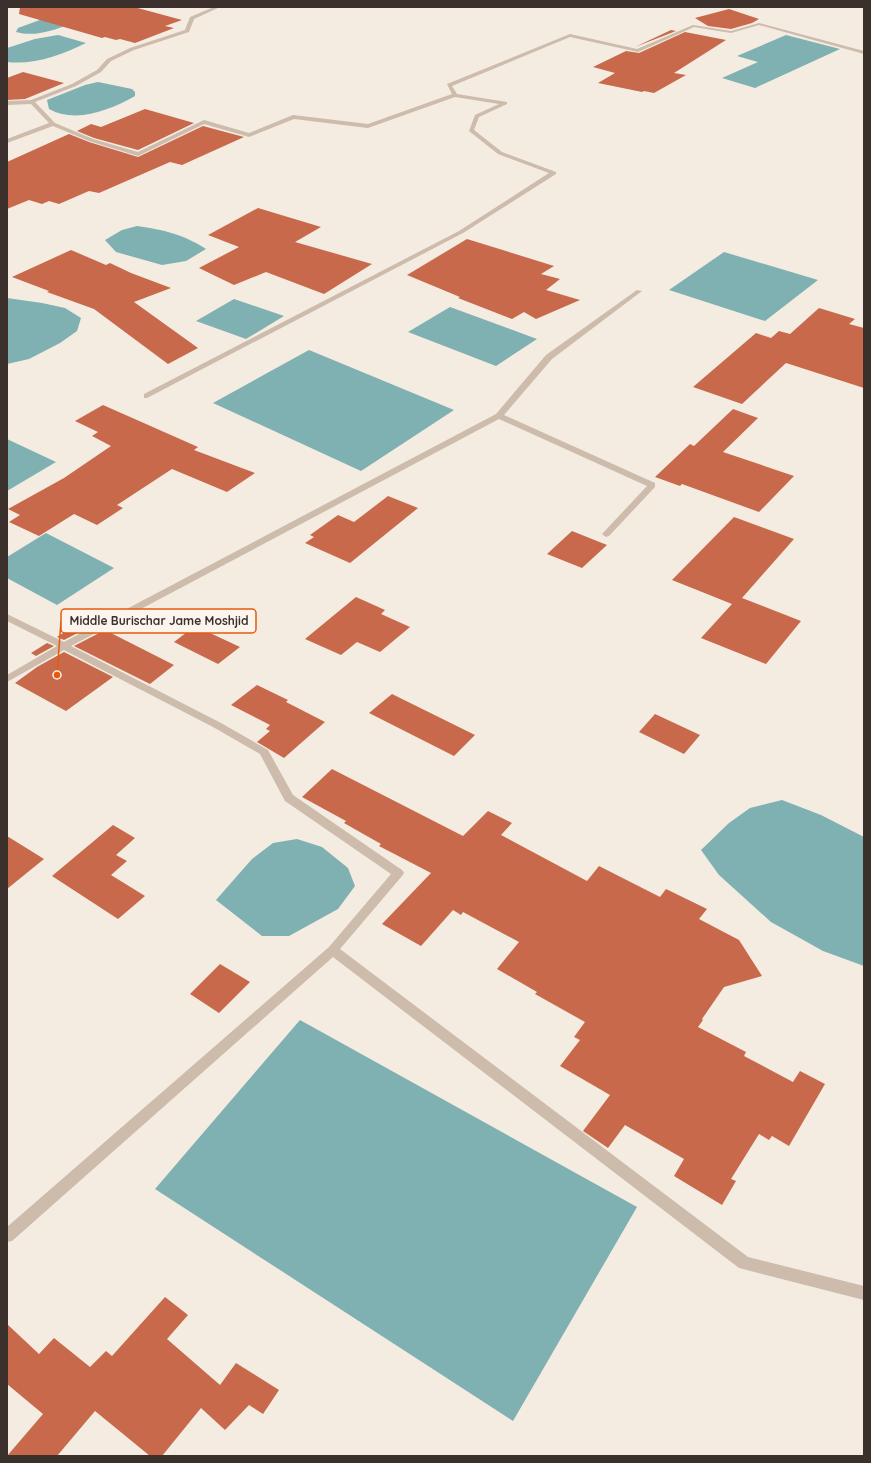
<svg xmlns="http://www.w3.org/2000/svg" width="871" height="1463" font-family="Quicksand,sans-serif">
  <rect width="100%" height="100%" fill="#f4ebe1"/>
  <path fill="#7fb0b2" d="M48 17 69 24C53 31 34 37 16 32L18 28Z
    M58 35 86 43C62 55 34 65 7 62V48L35 39Z
    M786 35 840 49 755 88 722 78 758 62 737 56Z
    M98 82 132 89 135 92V96C110 110 76 124 49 109L47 100 85 85Z
    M137 226C164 230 183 234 206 249L186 261 162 265 116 252 105 240 122 230Z
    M724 252 818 280 765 321 669 290Z
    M7 298 42 303 65 308 81 318 77 331 60 343 29 359 7 364Z
    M234 299 284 316 246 339 196 321Z
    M450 307 537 339 496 366 408 332Z
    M309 350 454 410 361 471 213 403Z
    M7 439 56 462 7 491Z
    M46 533 114 568 57 605 7 578V557Z
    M782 800 821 815 864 837V966L823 951 771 922 719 875 701 850 729 823 750 808Z
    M297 839 322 847 348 868 355 886 338 909 289 936H262L216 900 252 859 273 843Z
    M300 1020 637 1207 513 1421 155 1189Z"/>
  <path fill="#c8694b" d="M20 7H134L182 20 165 26 174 28 135 43 120 39 116 40 105 37 102 38 19 14Z
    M729 9 759 19 752 23 731 29 708 26 695 18Z
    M671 30 676 31 635 47Z
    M685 32 726 40 674 73 686 75 654 93 644 91 642 92 598 83 615 73 593 67 626 51 639 53Z
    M23 72 64 83 25 99 7 100V78Z
    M145 109 194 123 138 150 94 138 77 131 91 124 101 127Z
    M203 126 244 137 182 165 170 162 99 193 89 191 59 204 49 201 42 204 29 200 7 209V162L69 134 89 142 138 157Z
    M258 208 321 227 295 242 372 264 324 294 266 272 234 285 199 268 239 247 208 235Z
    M467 239 554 266 541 274 560 279 546 290 580 300 536 319 524 312 512 319 458 298 460 297 407 275Z
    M71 250 106 265 110 263 131 273 171 288 134 302 198 348 168 364 94 309 47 292 49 291 12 277Z
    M819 308 855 319 849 324 864 328V388L786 363 742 404 693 387 756 333 771 338 779 331 790 334Z
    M103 405 198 447 194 450 255 473 227 492 172 469 117 505 123 508 97 525 74 514 39 536 9 522 20 515 8 509 64 478 111 446 92 436 98 432 75 421Z
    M733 409 758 418 723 452 794 476 759 512 682 484 680 486 655 477 690 444 694 446Z
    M388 496 418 508 350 563 305 543 314 537 310 535 338 515 354 522Z
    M734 517 794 539 742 598 801 621 766 664 701 638 732 604 672 580Z
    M572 531 607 545 582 568 547 554Z
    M356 597 385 610 381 614 410 627 380 652 357 642 341 655 305 639Z
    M85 619 95 624 64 640 57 637Z
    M195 626 240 647 218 664 174 642Z
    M105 630 174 665 150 684 74 646Z
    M47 643 54 646 36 656 31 653Z
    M64 652 113 677 66 711 15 683 37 667Z
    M257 685 288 700 286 702 325 722 284 758 257 742 270 731 266 729 270 725 231 705Z
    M392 694 475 735 454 756 369 713Z
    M655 714 700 735 684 754 639 732Z
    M332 769 463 836 488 811 512 823 501 835 587 881 599 866 660 897 666 889 707 909 699 919 739 940 762 976 724 987 702 1019 703 1020 698 1027 746 1052 744 1056 793 1082 800 1071 825 1084 789 1146 772 1136 769 1140 759 1134 731 1179 736 1181 722 1205 674 1176 684 1159 625 1125 608 1148 583 1131 610 1095 560 1066 580 1040 574 1037 585 1022 535 994 537 992 497 969 519 942 463 912 461 915 453 910 421 946 382 924 431 873 379 846 381 844 344 823 346 821 302 797Z
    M113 825 135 838 116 855 127 861 111 875 145 896 118 919 52 876Z
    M7 836 44 859 7 889Z
    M220 964 250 982 219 1013 190 994Z
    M165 1297 188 1315 167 1339 220 1385 236 1363 279 1390 263 1414 249 1405 225 1430 201 1408 162 1456H150L95 1411 57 1456H7L43 1414 7 1384V1324L39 1354 54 1338 90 1367 106 1351 112 1356Z"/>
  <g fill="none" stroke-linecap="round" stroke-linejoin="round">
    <path fill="#cdbbac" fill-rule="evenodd" d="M214 7H220L194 19 189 32 134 50 111 61 101 72 76 86 35 102 55 123 93 139 138 152 204 120 249 133 293 115 368 124 452 94 447 84 570 34 637 49 693 25 731 31 759 23 864 51V54L759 25 731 33 694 27 638 52 570 37 452 86 457 94 507 102V104L479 117 474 130 502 152 556 172V174L463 233 147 398H144V394L459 231 549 173 498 154 469 131 475 115 499 104 455 97 368 128 294 119 249 137 204 124 138 156 89 141 53 126 7 143V139L49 123 31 104 7 105V101L31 100 72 84 97 70 107 59 130 48 185 30 190 17Z
      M637 290 642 291 552 359 504 415 655 483V487L609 536 606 537 602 534 647 486 499 419 71 646 221 723 268 750 293 795 402 870 404 873 402 876 340 949 748 1257 864 1286V1300L739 1268 333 957 12 1241 7 1242V1227L329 947 391 874 285 801 260 754 213 727 64 650 7 682V675L57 646 7 621V614L64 642 496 414 546 355Z"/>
  </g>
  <path fill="none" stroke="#e8590c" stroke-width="1.5" d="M57 675L61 621"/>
  <circle fill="#e8590c" stroke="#fbf5ee" stroke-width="1.5" cx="57" cy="675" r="4"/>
  <rect fill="#fbf5ee" stroke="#e8590c" stroke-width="1.5" x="61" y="609" width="195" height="24" rx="4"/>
  <g font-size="12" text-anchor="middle" font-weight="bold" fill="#3b302b">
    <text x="159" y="625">Middle Burischar Jame Moshjid</text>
  </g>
  <rect width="871" height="1463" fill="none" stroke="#3b302b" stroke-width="16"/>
</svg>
